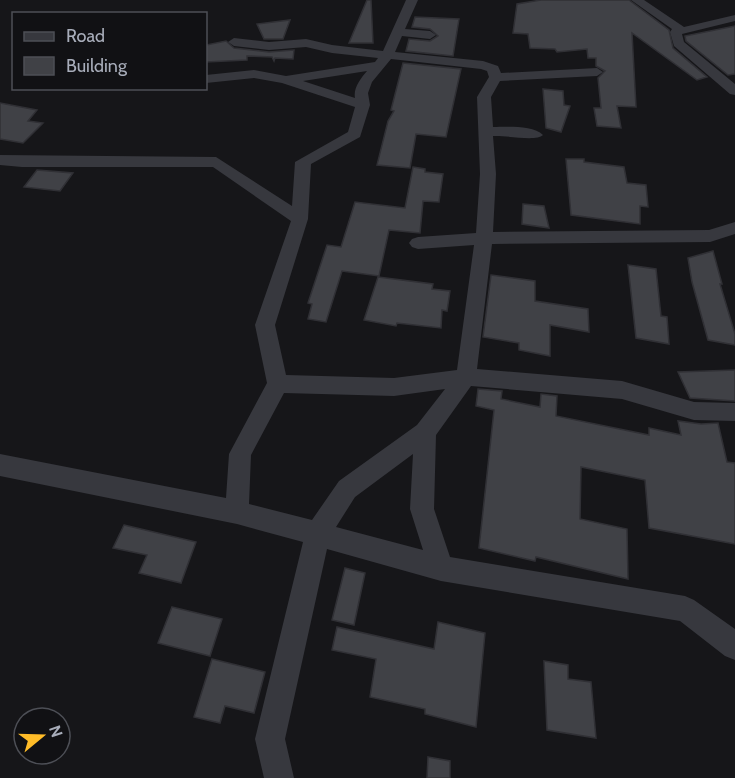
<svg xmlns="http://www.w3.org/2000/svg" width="735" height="778" font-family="Cabin,sans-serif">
  <rect width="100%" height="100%" fill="#161619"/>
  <path fill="#404146" stroke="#303035" stroke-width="1.5" d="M367 0H371L373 43H349Z
    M541 0H629L669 30 673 48 707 77 697 80 632 33 636 107 617 106 621 128 597 126 594 108H601L598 78 605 71 596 66V58H588L587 49 557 52 555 49 530 48 528 34 513 33 517 4Z
    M415 17 459 19 453 56 406 51 409 39 430 41 438 36 430 29 412 27Z
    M290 20 283 39H264L257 24Z
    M735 26V74L728 75 686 41 685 36Z
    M226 41 234 48 269 52 294 50 293 59 275 58 274 61 272 57 247 56V60L206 62V45Z
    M403 63 461 69 446 137 416 134 410 168 377 165 388 121 394 111 391 110Z
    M543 89 563 91 564 105 570 106 561 132 546 128Z
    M0 103 37 110 28 121 43 123 23 143 0 139Z
    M566 159H584V162L624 167 627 183 646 185 648 207 640 206V224L571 215Z
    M413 167 425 169V172L443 174 439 202 423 201 420 233 389 230 379 276 342 271 326 322 308 319 312 304 308 303 327 245 341 247 355 202 405 208Z
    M37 170 73 173 60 191 24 187Z
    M523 204 544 206 549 228 522 224Z
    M713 251 722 284H720L735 334V345L708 340 692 282 688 258Z
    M628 265 656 269 661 316 667 317 669 344 636 338Z
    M491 275 535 281V301L588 309 589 332 550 325V356L519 350V343L483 337Z
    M378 277 433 284 432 289 450 291 447 311 442 310 441 328 397 323 396 326 364 320Z
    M735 370V401L690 398 678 372Z
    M478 389 502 391 501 399 540 407 541 394 557 396 556 416 649 435V428L681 435 678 421 701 424 718 423 727 462 735 463V544L649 528 645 480 581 467 580 519 627 529 628 579 536 557 535 561 479 548 494 410 476 406Z
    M124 525 196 542 181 583 139 573 147 555 113 548Z
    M345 568 365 573 354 625 332 620Z
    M172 607 222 619 210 656 158 643Z
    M438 622 485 633 476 727 425 714V709L370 697 376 659 332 650 337 627 434 649Z
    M212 659 265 672 254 713 225 706 220 723 194 717Z
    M544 661 568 665V679L591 682 596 738 547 730Z
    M428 757 450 761V778H427Z"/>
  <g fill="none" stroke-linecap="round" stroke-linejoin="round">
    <path fill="#37383e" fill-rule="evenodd" d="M406 0H418L405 29 430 31 436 35 430 39 402 36 395 52 483 61 498 66 501 73 597 68 603 72 597 76 500 81 491 97 493 127C507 127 533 125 543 135 536 142 506 135 493 136L496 174 493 232 709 230 735 222V234L710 242 492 244 477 369 622 381 694 402 735 403V421L694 420 622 399 471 386 436 435 434 509 450 557 685 596 694 600 735 629V660L725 656 680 621 441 581 327 549 285 739 294 778H264L255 739 303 542 237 524 0 476V454L226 498 229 454 267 383 255 325 291 221 213 167H22L0 165V155L216 157 292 206 295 162 348 132 355 107 282 83 254 78 206 83V75L254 70 286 76 375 62 378 58 332 53 306 47 269 50 234 46 228 42 234 38 269 42 306 39 332 45 383 51ZM391 59 481 69 487 71 489 77 477 97 480 174 476 233 418 237 412 239 409 243 412 247 418 249 474 245 457 370 394 378 286 375 275 325 308 219 311 164 360 137 370 105 368 93 372 82ZM367 71C361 78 353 88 355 98L303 81ZM445 389 417 425 339 481 312 520 249 504 251 455 284 393 394 396ZM413 454 410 509 423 550 336 527 355 497Z
      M631 0H644L684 27 735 15V21L682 34 684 42 735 84V95L730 94 674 46 670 32 672 29Z"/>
  </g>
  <rect x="12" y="12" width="195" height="78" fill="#111114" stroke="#4d4f56" stroke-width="1.5"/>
  <rect x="24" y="32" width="30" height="9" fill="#37383e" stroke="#4d4f56" stroke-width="1.5"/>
  <text x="66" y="42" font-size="18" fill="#a8adba">Road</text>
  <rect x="24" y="57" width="30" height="18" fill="#404146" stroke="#4d4f56" stroke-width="1.5"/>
  <text x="66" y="72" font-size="18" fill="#a8adba">Building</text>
  <g transform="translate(42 736) rotate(71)"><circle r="28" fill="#111114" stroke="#4d4f56" stroke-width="1.5"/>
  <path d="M0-4.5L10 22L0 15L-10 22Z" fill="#ffbc28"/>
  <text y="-9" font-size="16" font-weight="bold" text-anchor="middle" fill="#a8adba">N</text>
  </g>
</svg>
